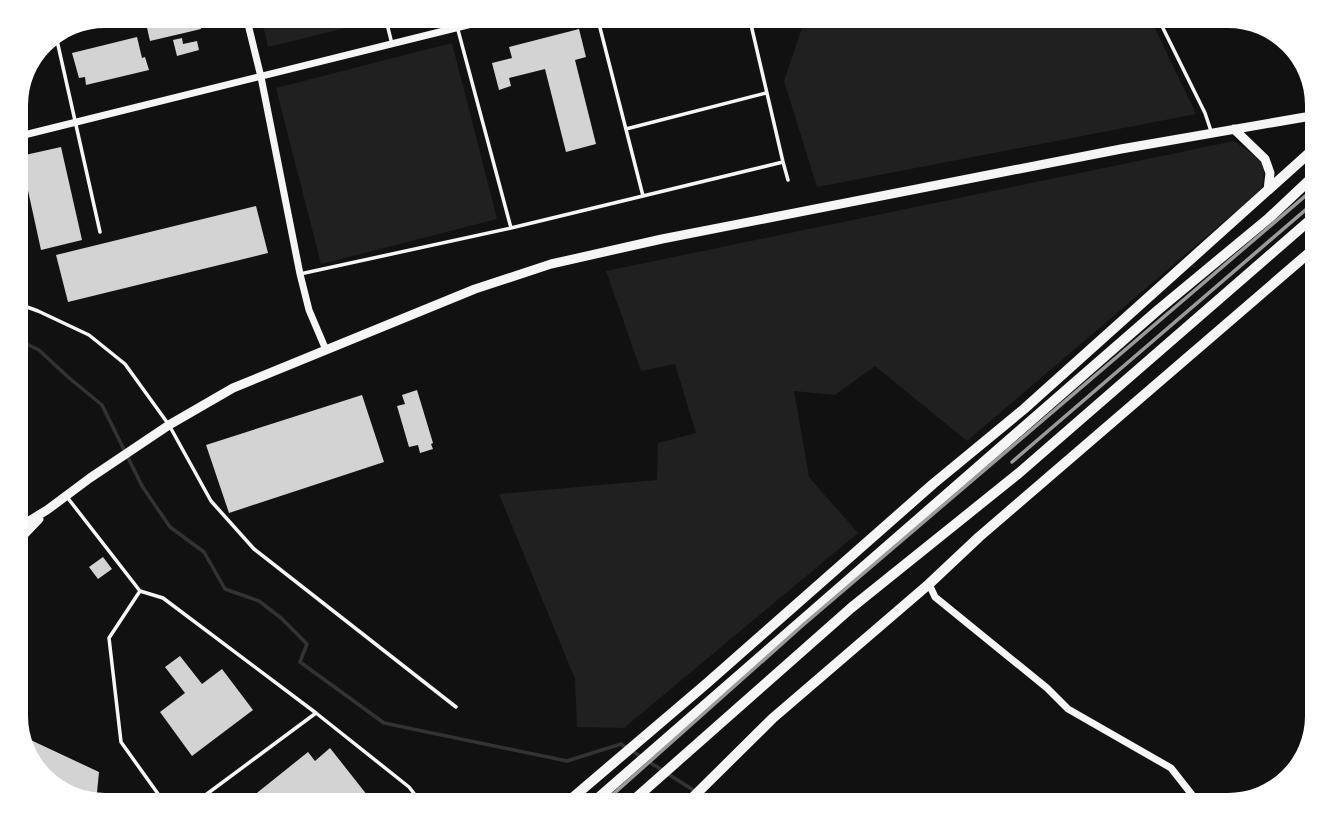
<svg xmlns="http://www.w3.org/2000/svg" width="1333" height="821" font-family="Barlow,sans-serif">
  <rect width="100%" height="100%" fill="#111"/>
  <path fill="#202020" d="M261 16H378L379 20 268 47Z
    M806 16H1149L1196 114 817 187 784 81Z
    M452 43 497 219 321 264 276 88Z
    M1234 141 1262 161 1264 170 1262 189 967 441 875 366 835 395 794 391 809 477 858 533 624 728 577 727 575 679 499 494 657 480 658 443 696 433 675 364 641 371 606 271Z"/>
  <g fill="none" stroke-linecap="round" stroke-linejoin="round">
    <path stroke="#333" stroke-width="3.5" d="M16 339 39 350 68 377 102 405 142 486 170 527 204 552 225 589 259 601 281 618 307 644 300 662 384 723 567 761 621 744 662 770
      M668 774 717 805"/>
  </g>
  <path fill="#d3d3d3" d="M161 16H197L201 29 150 41 145 19Z
    M579 29 586 57 575 60 596 144 566 152 545 69 509 78 511 86 499 90 492 63 512 58 509 47Z
    M137 37 142 58 145 57 149 70 86 85 85 77 79 78 72 53Z
    M182 38 183 44 197 41 199 50 177 56 173 40Z
    M61 147 82 240 41 250 27 186 16 188V157Z
    M256 206 268 253 68 302 56 255Z
    M417 390 433 443 431 444 433 449 420 453 418 445 409 447 397 406 405 404 402 395Z
    M362 395 384 462 229 513 206 445Z
    M103 557 112 569 98 579 89 567Z
    M180 656 202 684 222 669 253 710 192 756 160 712 185 693 165 667Z
    M20 735 99 772 96 803 56 791 27 761Z
    M330 748 375 805H242L308 752 315 761Z"/>
  <g fill="none" stroke-linecap="round" stroke-linejoin="round">
    <path stroke="#f5f5f5" stroke-width="3.5" d="M385 16 392 44
      M597 16 643 196
      M1157 16 1205 113 1211 131
      M458 30 511 228
      M56 36 100 232
      M626 129 766 93
      M783 162 788 180
      M300 274 511 228 783 162 749 16
      M16 303 38 311 89 335 125 364 169 425 211 501 254 549 456 707
      M67 497 140 591 109 638 121 742 166 805
      M140 591 163 598 316 713
      M192 805 316 713 409 787 423 805"/>
    <path stroke="#f5f5f5" stroke-width="7" d="M246 16 261 77 300 274 309 310 326 350
      M16 137 504 16
      M929 584 935 597 1047 688 1068 709 1171 768 1200 805"/>
    <path stroke="#f5f5f5" stroke-width="9" d="M1234 129 1265 159 1270 173 1268 190
      M16 529 47 510 90 478 169 425 233 388 475 289 551 264 662 239 1121 149 1317 115
      M16 543 39 519"/>
    <path stroke="#f5f5f5" stroke-width="10" d="M564 805 706 684 933 484 1024 409 1317 146
      M590 805 1158 310 1269 218 1317 173
      M628 805 851 608 1019 473 1317 214
      M685 805 773 718 929 584 979 537 1317 246"/>
    <path stroke="#9a9a9a" stroke-width="3.5" d="M1012 462 1317 200
      M601 805 803 625 1317 186"/>
  </g>
  <path d="M0 0H1333V821H0ZM105 28H1228A77 77 0 0 1 1305 105V716A77 77 0 0 1 1228 793H105A77 77 0 0 1 28 716V105A77 77 0 0 1 105 28Z" fill="#fefefe" fill-rule="evenodd"/>
</svg>
